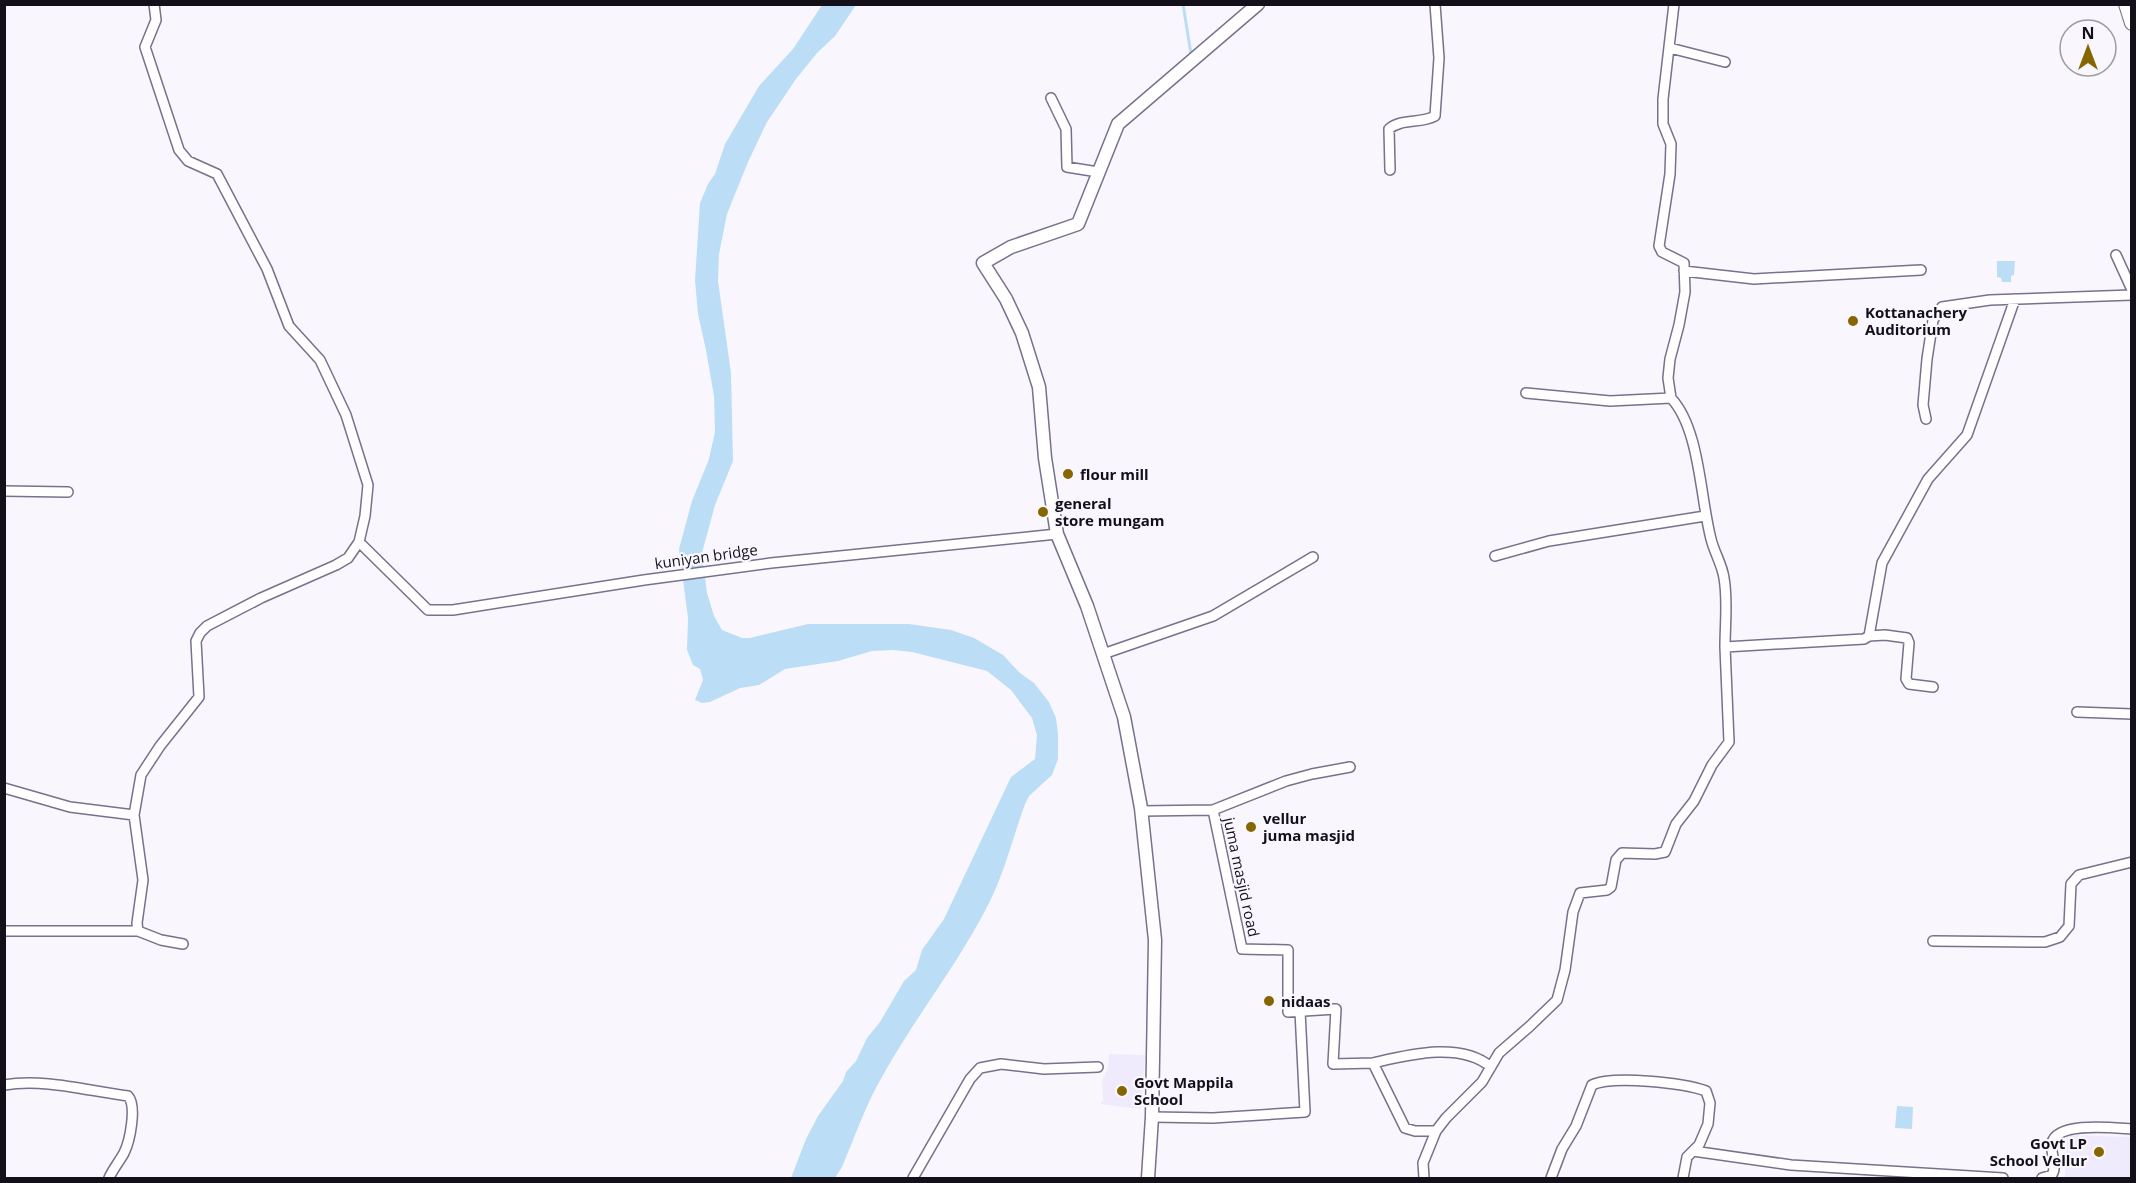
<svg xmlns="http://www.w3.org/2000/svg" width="2136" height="1183" font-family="'Open Sans',sans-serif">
  <rect width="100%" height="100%" fill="#f9f7fd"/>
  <path fill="#efebfd" d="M1109 1054 1145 1055 1141 1109 1100 1104 1103 1100 1102 1081 1108 1068Z
    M2067 1135 2131 1137V1178H2065Z"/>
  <path fill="#bbddf6" d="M822 5H856L835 36 817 53 796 79 767 122 748 162 727 214 719 254 718 281 731 373 733 461 715 505 702 553 707 593 714 616 722 630 742 638H750L808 624H909L951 630 974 638 1003 655 1020 673 1034 683 1049 702 1056 718 1058 734V759L1052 775 1029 796 1025 804C1013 837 1005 871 989 903 959 963 916 1016 883 1075 866 1104 855 1136 842 1167L835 1178H791L806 1139 818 1116 843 1081 846 1072 856 1061 867 1038 880 1022 904 981 916 970 922 950 944 919 1011 777 1035 759 1037 735 1032 718 1011 690 987 671 912 652 893 650 872 651 838 661 785 669 759 685 740 688 710 702 702 703 695 700 703 680 700 669 693 665 687 650 688 618 679 549 692 501 709 459 715 432 714 396 706 350 698 314 695 280 700 203 708 184 715 174 725 144 759 86 793 49Z
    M1997 261H2015L2014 275 2011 276V282H2002L2001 278 1997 277Z
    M1897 1106 1913 1107 1912 1129 1895 1128Z"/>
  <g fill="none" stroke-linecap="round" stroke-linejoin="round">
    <path stroke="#bbddf6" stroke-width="3" d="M1183 4 1191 54"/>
    <defs>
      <path id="minor" d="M1670 48 1725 62
        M1051 98 1066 129 1067 167 1098 172
        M1390 170 1389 129C1402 118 1420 124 1435 116L1439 58 1435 4
        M2116 255 2132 290
        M1684 271 1754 279 1921 270
        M1526 393 1610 401 1671 398C1700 429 1700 497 1711 539 1714 552 1722 564 1724 578 1728 600 1725 624 1725 647L1864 639 1869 636 1882 563 1928 479 1967 435 2015 299
        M1671 398 1668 378 1670 359 1679 325 1685 292 1684 263 1662 252 1659 246 1670 174 1671 144 1663 124V99L1674 4
        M1926 419 1923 405 1927 359 1933 320 1942 307 1990 300 2132 295
        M4 491 68 492
        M359 542 428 610H453L644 580 771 563 1057 534
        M1495 556 1549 541 1705 516
        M1869 636 1885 635 1907 638 1909 643 1906 679 1909 684 1933 687
        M1103 654 1213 616 1313 557
        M2077 712 2132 714
        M4 788 70 807 134 815 141 775 160 746 199 697 196 641 200 633 207 626 261 598 336 565 348 558 359 542 365 516 368 485 346 415 320 360 289 326 267 269 217 174 188 161 179 150 145 47 156 20 154 4
        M1213 810 1286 781 1312 774 1350 767
        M1142 811 1213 810 1242 949 1288 950V1012L1336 1009 1333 1064 1373 1063 1405 1128 1415 1131H1436L1423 1163 1424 1178
        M134 815 143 880 137 923 138 931 161 940 183 944
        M4 931H138
        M1933 941 2045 942 2060 937 2069 926 2071 884 2079 875 2132 862
        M1373 1063C1408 1055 1460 1041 1491 1067
        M4 1085C44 1078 88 1091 128 1096 137 1106 130 1141 124 1153 119 1162 113 1169 109 1178
        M1152 1117 1213 1118 1305 1112 1300 1011
        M1436 1131 1446 1118 1482 1082 1499 1053 1530 1026 1557 1000 1565 970 1573 912 1580 893 1607 890 1611 887 1616 860 1622 853 1655 854 1665 852 1676 824 1694 801 1712 765 1729 742 1725 647
        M1693 1151 1791 1165 2003 1178
        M913 1178 970 1079 980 1068 1001 1064 1044 1069 1098 1067
        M1551 1178 1562 1149 1576 1126 1592 1085C1613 1075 1684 1083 1706 1091L1710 1103 1708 1124 1699 1145 1687 1157 1683 1178
        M2042 1178 2052 1175C2058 1165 2050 1154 2052 1143 2057 1121 2114 1128 2132 1129"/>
      <path id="major" d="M1148 1178 1152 1117 1155 940 1141 808 1124 717 1087 606 1057 534 1045 458 1039 387 1022 333 1006 299 983 263 1011 247 1078 224 1118 124 1258 4"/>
      <path id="highway" d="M2126 4 2132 23"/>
    </defs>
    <use href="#minor" stroke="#79708b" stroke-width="12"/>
    <use href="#major" stroke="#79708b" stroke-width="15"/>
    <use href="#highway" stroke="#79708b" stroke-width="16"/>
    <use href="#minor" stroke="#fff" stroke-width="9"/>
    <use href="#major" stroke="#fff" stroke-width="12"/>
    <use href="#highway" stroke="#fff" stroke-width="14"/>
  </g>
  <g fill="#856600" stroke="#f9f7fd" stroke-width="2">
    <circle cx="1853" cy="321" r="6"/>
    <circle cx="1068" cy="474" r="6"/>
    <circle cx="1043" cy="512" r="6"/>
    <circle cx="1251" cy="827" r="6"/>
    <circle cx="1269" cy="1001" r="6"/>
    <circle cx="1122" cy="1091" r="6"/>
    <circle cx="2099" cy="1152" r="6"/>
  </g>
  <g text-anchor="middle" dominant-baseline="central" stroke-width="4.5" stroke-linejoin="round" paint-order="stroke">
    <g font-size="15" font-weight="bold" fill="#14101a" stroke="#f9f7fd" text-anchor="start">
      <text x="1865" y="312">Kottanachery<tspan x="1865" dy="17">Auditorium</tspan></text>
      <text x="1080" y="474">flour mill</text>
      <text x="1055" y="503">general<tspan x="1055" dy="17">store mungam</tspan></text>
      <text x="1263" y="818">vellur<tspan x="1263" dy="17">juma masjid</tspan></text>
      <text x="1281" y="1001">nidaas</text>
      <text x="1134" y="1082">Govt Mappila<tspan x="1134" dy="17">School</tspan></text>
      <text x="2087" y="1143" text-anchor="end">Govt LP<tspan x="2087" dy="17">School Vellur</tspan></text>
    </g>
    <g font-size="15" fill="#14101a" stroke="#f9f7fd">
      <text transform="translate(706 556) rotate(-8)">kuniyan bridge</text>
      <text transform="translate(1242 877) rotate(78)">juma masjid road</text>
    </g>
  </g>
  <rect width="2136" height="1183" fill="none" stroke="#14101a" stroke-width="12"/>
  <g transform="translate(2088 48)"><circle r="28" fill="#f9f7fd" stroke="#9d9ba2" stroke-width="1.5"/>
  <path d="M0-4.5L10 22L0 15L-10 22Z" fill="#856600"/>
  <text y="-9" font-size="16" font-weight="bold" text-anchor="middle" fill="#14101a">N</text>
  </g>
</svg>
